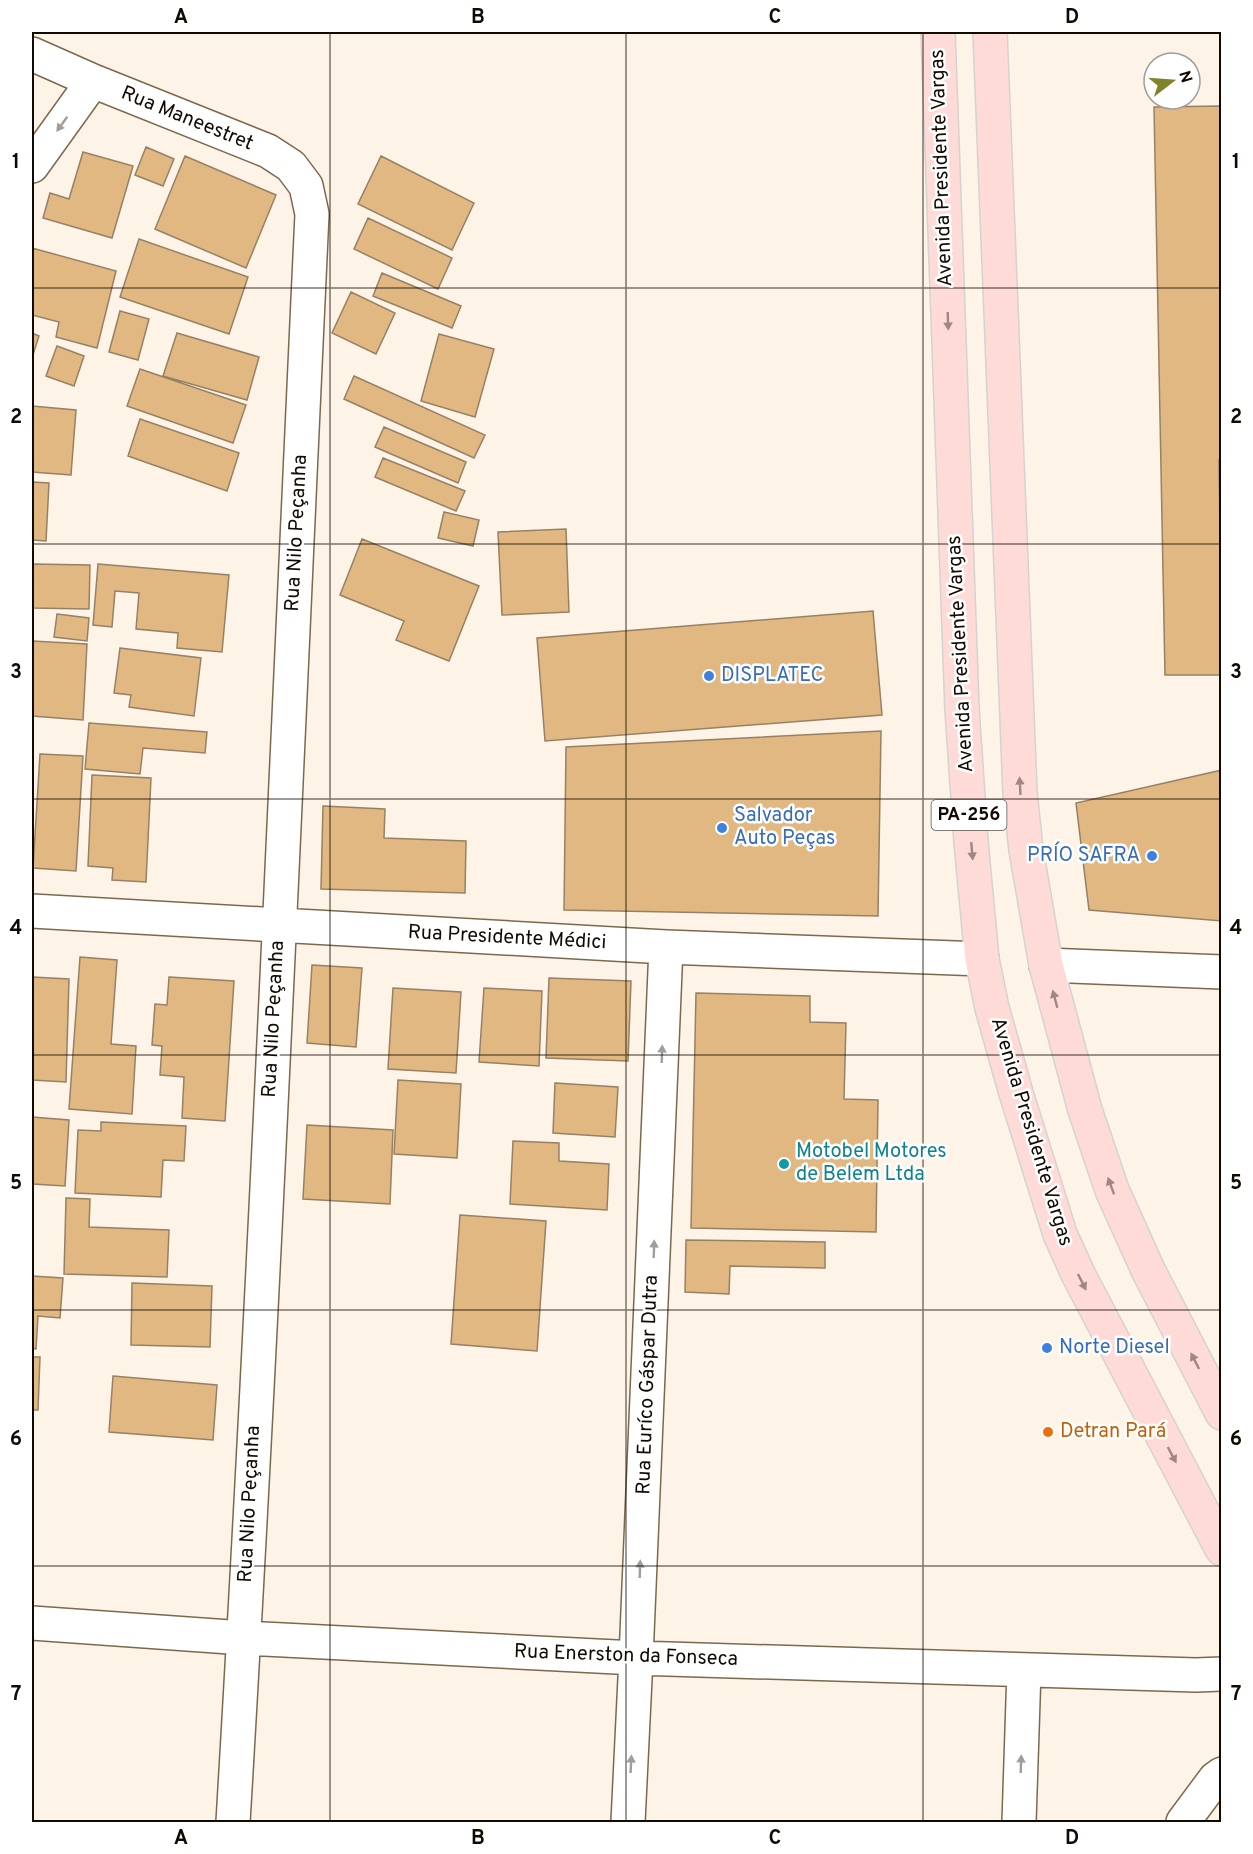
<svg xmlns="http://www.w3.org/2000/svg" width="1253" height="1854" font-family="Overpass,sans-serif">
  <rect width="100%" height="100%" fill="#fdf3e7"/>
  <path fill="#e1b881" stroke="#978165" stroke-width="1.5" d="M1220 106 1222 460H1219L1222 675H1165L1154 107Z
    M146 147 174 159 163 186 135 175Z
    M83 152 133 166 112 238 43 218 50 193 69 199Z
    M185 156 276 195 246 268 155 229Z
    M381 156 474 203 452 250 358 204Z
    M368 218 452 258 438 289 354 249Z
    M139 239 248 277 229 334 120 297Z
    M32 248 116 271 97 348 56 337 59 322 32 315Z
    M382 273 461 306 452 328 373 296Z
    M351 292 395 313 376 354 332 333Z
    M120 311 149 319 138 360 109 352Z
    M32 333 39 336 32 358Z
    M177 333 259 357 247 400 163 376Z
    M439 334 494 349 475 417 421 401Z
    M57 346 84 356 74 386 46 376Z
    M140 369 246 405 233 443 127 406Z
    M354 376 485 435 474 458 344 399Z
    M32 406 76 410 71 475 32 472Z
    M140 419 239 453 227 491 128 456Z
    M384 427 466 462 458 483 375 447Z
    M383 458 465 491 456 511 375 477Z
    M32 482 49 483 46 541 32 540Z
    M444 512 479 520 473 546 438 538Z
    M566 529 569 612 502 615 498 532Z
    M362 539 479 586 449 661 396 640 404 621 340 595Z
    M32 564 90 565 89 609 32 608Z
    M98 564 229 575 222 652 177 648 178 633 136 629 139 593 115 591 112 627 93 625Z
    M873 611 882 715 545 741 537 638Z
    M57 614 89 618 87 641 54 637Z
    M32 641 87 644 83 720 32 716Z
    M120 648 201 658 194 716 129 707 131 695 114 693Z
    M89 723 207 732 205 753 143 748 140 774 85 769Z
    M881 731 878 916 564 910 566 747Z
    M40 754 83 756 76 871 33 868Z
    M1222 770V921L1089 910 1076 803Z
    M92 775 151 778 146 882 112 880 113 868 88 866Z
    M323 806 385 809 384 838 466 841 465 893 321 889Z
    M80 957 117 960 111 1044 136 1046 132 1114 69 1109Z
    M312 965 362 968 356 1047 307 1043Z
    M32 977 69 979 66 1082 32 1080Z
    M169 977 234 981 225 1121 182 1118 184 1077 160 1075 162 1046 152 1045 155 1004 167 1005Z
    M549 978 631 981 628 1061 546 1058Z
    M393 988 461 992 456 1073 388 1069Z
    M484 988 542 991 539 1066 479 1062Z
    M696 993 810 996V1022L846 1023 844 1099 878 1100 876 1232 691 1228Z
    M398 1080 461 1084 457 1158 394 1154Z
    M555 1083 618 1087 615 1137 553 1133Z
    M32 1117 69 1120 65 1186 32 1184Z
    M101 1122 186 1126 184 1161 163 1160 161 1197 75 1193 78 1130 101 1131Z
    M307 1125 393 1130 390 1204 303 1199Z
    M513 1141 559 1143V1161L609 1164 607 1210 510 1204Z
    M66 1198 90 1199 89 1227 169 1230 167 1277 64 1274Z
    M460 1215 546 1221 537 1351 451 1344Z
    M686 1240 825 1242V1268L730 1266 729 1294 685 1292Z
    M32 1276 63 1278 60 1318 38 1316 36 1349 32 1348Z
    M132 1283 212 1286 210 1347 131 1345Z
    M32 1357H40L38 1410H32Z
    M113 1376 217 1385 213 1440 109 1432Z"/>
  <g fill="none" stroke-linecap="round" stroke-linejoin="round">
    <defs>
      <path id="minor" d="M32 54 93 81 268 151 291 166 306 186 312 214C287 750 265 1287 233 1822
        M32 166 93 81
        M32 911 666 947 982 959
        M1046 965 1222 972
        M32 1623 244 1638 636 1658 1196 1675 1222 1674
        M628 1822 636 1658 666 947
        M1019 1822 1024 1670
        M1183 1822 1215 1779 1222 1774"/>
      <path id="major" d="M938 32 962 709 971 842 982 959 992 1008 1016 1093 1060 1234 1078 1274 1222 1549
        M990 32 1020 793 1026 850 1046 965 1085 1110 1112 1190 1148 1270 1222 1413"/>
    </defs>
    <use href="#minor" stroke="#7d684d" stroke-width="36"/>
    <use href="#major" stroke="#d4d3d1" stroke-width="36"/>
    <use href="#minor" stroke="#fff" stroke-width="33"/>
    <use href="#major" stroke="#fedbd7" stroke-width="33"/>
  </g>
  <defs><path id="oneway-solid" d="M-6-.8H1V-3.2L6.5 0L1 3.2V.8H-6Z" transform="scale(1.5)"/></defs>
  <g fill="#a09d9a">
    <use href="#oneway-solid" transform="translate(62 124) rotate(126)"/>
    <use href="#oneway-solid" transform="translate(662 1054) rotate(-88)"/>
    <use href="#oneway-solid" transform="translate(654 1249) rotate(-88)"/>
    <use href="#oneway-solid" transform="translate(640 1569) rotate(-88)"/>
    <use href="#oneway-solid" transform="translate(631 1764) rotate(-87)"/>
    <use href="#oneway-solid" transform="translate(1021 1764) rotate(-88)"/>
  </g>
  <g fill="#9f8782">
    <use href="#oneway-solid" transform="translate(948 321) rotate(88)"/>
    <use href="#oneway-solid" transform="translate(1020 786) rotate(-93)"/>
    <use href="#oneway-solid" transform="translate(972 851) rotate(85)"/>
    <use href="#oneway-solid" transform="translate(1055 999) rotate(-105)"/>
    <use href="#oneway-solid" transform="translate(1111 1186) rotate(-110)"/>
    <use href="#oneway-solid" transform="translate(1082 1282) rotate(63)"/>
    <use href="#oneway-solid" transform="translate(1195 1361) rotate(-117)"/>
    <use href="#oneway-solid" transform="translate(1172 1455) rotate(62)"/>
  </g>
  <path fill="none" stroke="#110a02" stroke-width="1.5" stroke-opacity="0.55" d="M330 32V1822M626 32V1822M923 32V1822M32 288H1222M32 544H1222M32 799H1222M32 1055H1222M32 1310H1222M32 1566H1222"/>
  <g fill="#3f7fe0" stroke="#fff" stroke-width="2">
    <circle cx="709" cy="676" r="6"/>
    <circle cx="722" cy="828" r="6"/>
    <circle cx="1152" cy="856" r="6"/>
    <circle cx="1047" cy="1348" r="6"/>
  </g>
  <circle fill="#0f9aa8" stroke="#fff" stroke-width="2" cx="784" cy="1164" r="6"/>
  <circle fill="#e8710a" stroke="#fff" stroke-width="2" cx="1048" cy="1432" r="6"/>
  <g text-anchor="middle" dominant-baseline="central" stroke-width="5" stroke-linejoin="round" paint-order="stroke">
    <rect fill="#fff" stroke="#58544e" stroke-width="1.5" x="931.5" y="800" width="75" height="30" rx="4.5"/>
    <g font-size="18" font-weight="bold" fill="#110a02">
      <text x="969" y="815">PA-256</text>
    </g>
    <g font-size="20" fill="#110a02" stroke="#fff">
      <text transform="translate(187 119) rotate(22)">Rua Maneestret</text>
      <text transform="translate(942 168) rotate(-92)">Avenida Presidente Vargas</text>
      <text transform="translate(297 533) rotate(-87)">Rua Nilo Peçanha</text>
      <text transform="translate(961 654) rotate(-93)">Avenida Presidente Vargas</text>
      <text transform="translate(507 938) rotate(3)">Rua Presidente Médici</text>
      <text transform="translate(274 1019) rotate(-87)">Rua Nilo Peçanha</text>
      <text transform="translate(1031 1132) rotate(73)">Avenida Presidente Vargas</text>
      <text transform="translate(648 1385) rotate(-88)">Rua Euríco Gáspar Dutra</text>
      <text transform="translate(250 1504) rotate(-87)">Rua Nilo Peçanha</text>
      <text transform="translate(626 1656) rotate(2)">Rua Enerston da Fonseca</text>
    </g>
    <g font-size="20" fill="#366cbe" stroke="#fff" text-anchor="start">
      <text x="721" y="676">DISPLATEC</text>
      <text x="734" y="816">Salvador<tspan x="734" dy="23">Auto Peças</tspan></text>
      <text x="1140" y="856" text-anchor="end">PRÍO SAFRA</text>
      <text x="1059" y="1348">Norte Diesel</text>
    </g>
    <g font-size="20" fill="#0d838f" stroke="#fff" text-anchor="start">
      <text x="796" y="1152">Motobel Motores<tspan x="796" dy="23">de Belem Ltda</tspan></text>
    </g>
    <g font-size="20" fill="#c56008" stroke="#fff" text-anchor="start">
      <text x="1060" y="1432">Detran Pará</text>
    </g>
  </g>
  <rect width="1253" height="1854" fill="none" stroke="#ffffff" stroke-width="66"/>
  <g transform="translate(1172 81) rotate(73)"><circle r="28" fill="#ffffff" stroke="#a09d9a" stroke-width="1.5"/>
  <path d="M0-4.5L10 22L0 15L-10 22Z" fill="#80822c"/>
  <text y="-9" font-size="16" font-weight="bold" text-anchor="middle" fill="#110a02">N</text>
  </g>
  <rect x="33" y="33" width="1187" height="1788" fill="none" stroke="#110a02" stroke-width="2"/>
  <g font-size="20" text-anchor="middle" font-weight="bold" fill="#110a02">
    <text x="181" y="23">A</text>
    <text x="478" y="23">B</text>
    <text x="775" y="23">C</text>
    <text x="1072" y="23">D</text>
    <text x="16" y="168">1</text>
    <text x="1236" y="168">1</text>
    <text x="16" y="423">2</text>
    <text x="1236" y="423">2</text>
    <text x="16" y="678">3</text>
    <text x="1236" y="678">3</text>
    <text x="16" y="934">4</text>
    <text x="1236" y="934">4</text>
    <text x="16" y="1189">5</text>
    <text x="1236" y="1189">5</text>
    <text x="16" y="1445">6</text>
    <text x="1236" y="1445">6</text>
    <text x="16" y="1700">7</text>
    <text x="1236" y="1700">7</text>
    <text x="181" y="1844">A</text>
    <text x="478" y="1844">B</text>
    <text x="775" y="1844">C</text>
    <text x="1072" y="1844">D</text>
  </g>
</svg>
